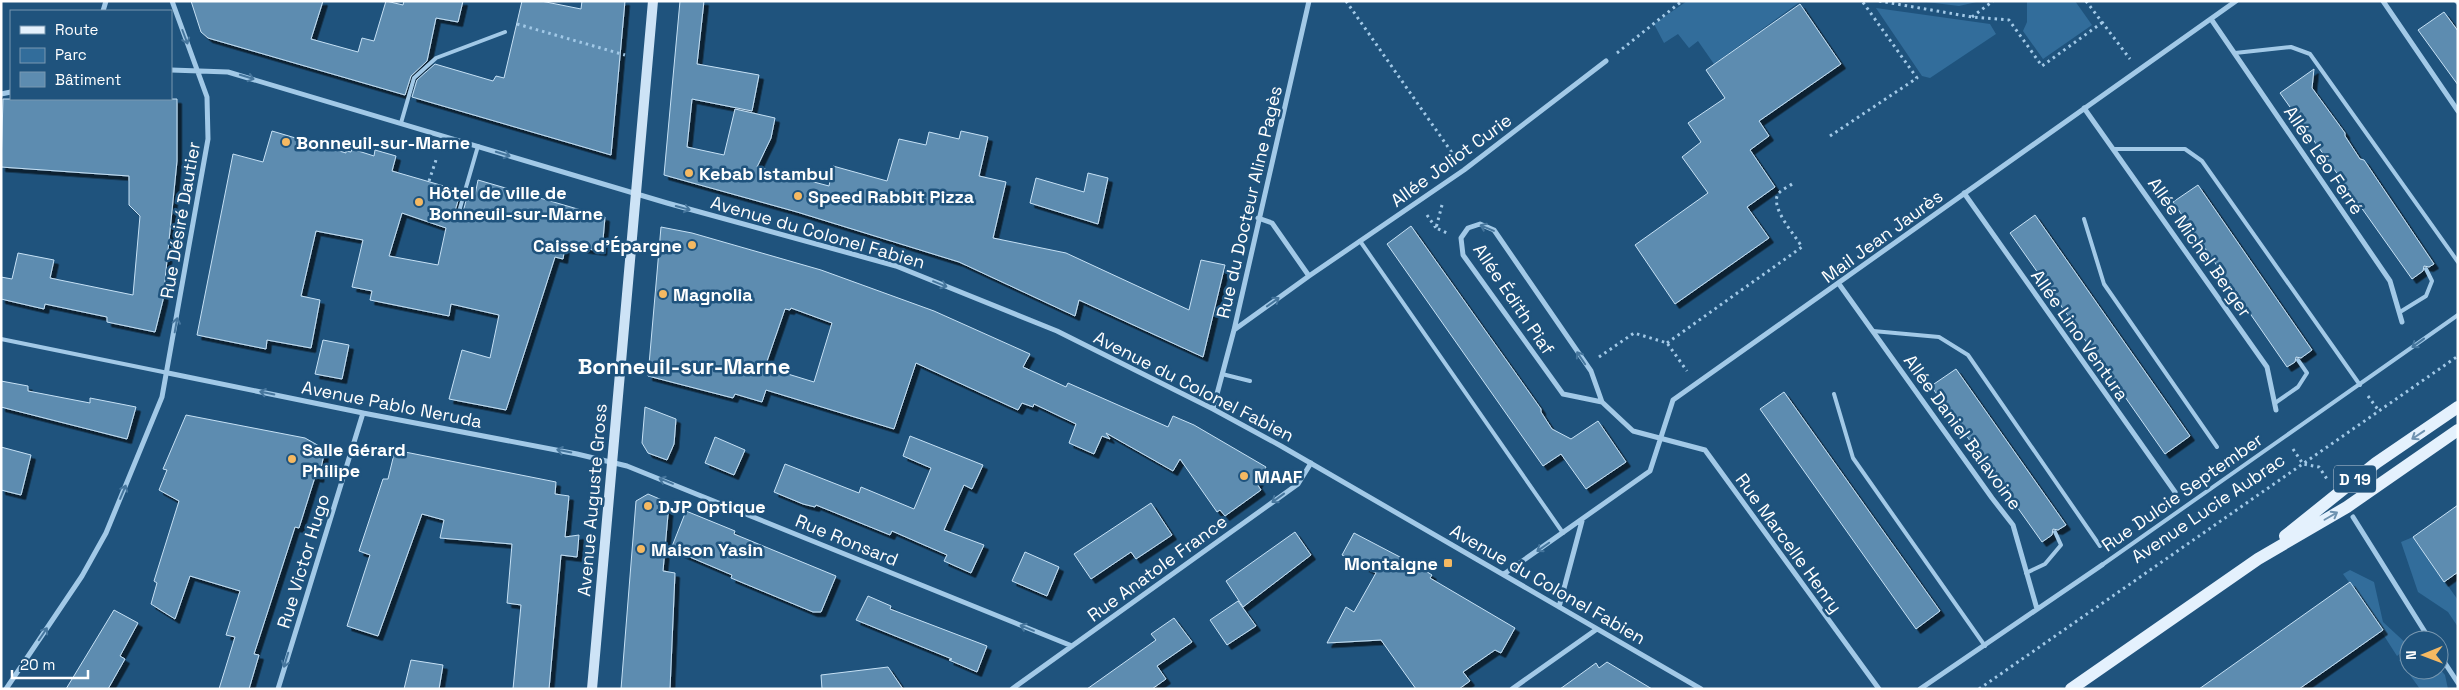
<svg xmlns="http://www.w3.org/2000/svg" width="2459" height="690" font-family="'Space Grotesk',sans-serif">
  <defs>
    <filter id="shadow"><feDropShadow dx="4.5" dy="4.5" stdDeviation="0" flood-color="#0009"/></filter>
  </defs>
  <rect width="100%" height="100%" fill="#1f537d"/>
  <path fill="#326d9b" d="M1687 1H1801L1714 64 1698 41 1689 48 1678 34 1664 43 1654 24Z
    M1918 1H1981L1959 6Z
    M2027 1H2075L2092 25 2043 59 2023 31 2027 22Z
    M1876 8 1990 24 1996 34 1930 78 1922 76Z
    M2413 537 2458 600V627L2448 612 2418 592 2401 542Z
    M2350 570 2374 582 2383 622 2409 646 2397 656 2381 631 2383 629 2343 574Z
    M2409 654V670L2439 668 2445 675 2448 689H2420L2399 660Z"/>
  <path fill="#5d8cb0" stroke="#c6e1f5" fill-rule="evenodd" filter="url(#shadow)" d="M191 1H323L311 39 358 52 362 38 374 41 386 1 403 5 404 1H463L458 22 436 18 427 61 411 76 405 95 208 38 201 32Z
    M522 1H541L581 9 582 1H625L611 155 412 97 417 80 435 64 493 81 496 76 504 78Z
    M680 1H704L697 64 759 75 752 111 692 99 687 147 724 155 735 109 775 118 771 138 757 167 829 186 833 166 887 181 899 139 926 145 929 132 959 139 961 131 988 137 979 176 1006 182 993 238 1066 253 1189 310 1201 260 1225 265 1203 357 1079 300 1075 316 959 262 797 212 664 175Z
    M1800 4 1841 64 1759 121 1769 136 1750 150 1775 187 1747 207 1769 238 1675 304 1635 245 1708 193 1682 157 1701 142 1688 123 1725 98 1706 70Z
    M2444 12 2458 31V85L2418 30Z
    M2314 69 2312 88 2345 133V136L2360 159 2364 160 2434 264 2429 267 2424 266 2423 271 2412 279 2280 93Z
    M3 99H177V161L163 300 155 332 107 322V317L45 304 44 309 1 299V277L12 279 18 253 54 260 50 278 133 295 140 216 129 205V176L1 167Z
    M272 131 346 153V151L351 152 352 149 374 156 375 150 396 156 392 171 461 191 454 214 457 219 462 216 468 193 475 195 478 180 605 217 602 251 565 246 563 259 555 257 506 410 449 399 462 350 490 358 499 315 451 304 449 316 370 300 372 291 352 287 363 240 316 231 301 296 320 300 311 348 267 340 266 349 197 335 233 154 263 162ZM402 213 446 228 438 265 389 256Z
    M1088 173 1108 178 1098 224 1030 203 1036 178 1084 192Z
    M2198 185 2312 350 2301 358 2296 357 2295 362 2287 367 2173 202Z
    M2035 215 2190 436 2165 454 2010 233Z
    M1411 226 1541 409V412L1552 429 1571 439 1598 421 1626 462 1586 489 1561 454 1543 466 1387 244Z
    M661 227 692 233 821 270 934 311 1030 354 1023 367 1066 387 1068 383 1168 427 1173 416 1194 425 1266 467 1257 484 1261 490 1225 516 1220 510 1217 512 1180 459 1173 471 1106 433 1110 439 1102 436 1094 454 1069 443 1076 424 1034 404 1033 407 1022 403 1018 410 916 363 894 429 766 390 762 402 735 394 733 398 648 376ZM791 308 832 323 814 382 765 367 785 309 790 310Z
    M323 340 349 345 342 379 315 374Z
    M1956 369 2066 525 2058 530 2053 529 2052 535 2042 542 1931 386Z
    M1 381 28 386V391L90 403V398L136 407 127 439 1 407Z
    M1784 392 1940 611 1916 629 1760 409Z
    M645 407 676 419 674 444 667 460 648 453 642 443Z
    M186 415 305 438 321 447 324 454 319 478 315 477 299 528 295 527 254 654 259 655 249 689H219L235 637 226 635 240 591 190 576 175 619 151 604 157 583 154 581 179 501 159 490 167 470 163 469Z
    M910 436 983 465 972 489 964 485 944 530 984 545 971 573 944 561 947 555 892 531 890 535 816 505 815 507 803 504 774 492 785 464 859 493 861 487 914 509 931 468 903 456Z
    M715 437 745 450 734 475 705 463Z
    M1 447 31 455 21 495 1 490Z
    M395 450 556 482 555 494 569 496 565 537 579 535 577 557 561 555 549 689H513L521 605 507 603 512 544 440 538 444 520 422 514 378 636 347 626 370 555 359 551 383 479H388Z
    M648 494 669 503 663 571 675 573 670 689H621L636 501Z
    M1151 503 1172 535 1136 559 1131 552 1091 579 1074 554Z
    M2458 505V572L2444 582 2413 537Z
    M686 511 735 531 734 534 836 576 821 612H813L731 578 732 575 671 549Z
    M1295 532 1311 555 1243 607 1226 581Z
    M1354 533 1421 568 1432 575 1430 578 1515 628 1501 653 1495 650 1463 672 1470 681 1459 689H1416L1381 640 1327 643 1346 607 1354 612 1376 573 1342 555Z
    M1025 552 1059 567 1047 596 1012 581Z
    M2350 582 2383 630 2299 689H2199Z
    M868 596 891 606 890 609 987 646 977 672 949 660 952 659 856 620Z
    M1238 601 1256 626 1227 645 1210 620Z
    M114 610 138 623 120 656 125 659 108 689H66Z
    M1174 618 1192 642 1157 666 1166 679 1152 689H1087L1156 640 1151 634Z
    M411 660 443 665 439 689H404Z
    M1607 662 1652 689H1560L1596 663 1599 668Z
    M888 667 903 689H822L821 675Z"/>
  <g fill="none" stroke-linecap="round" stroke-linejoin="round">
    <path stroke="#a2c9e7" stroke-width="3" stroke-dasharray="2.5 4" stroke-linecap="butt" d="M1346 1 1455 157
      M1879 1 1972 17 2009 20 2042 66 2103 22
      M2086 1 2130 59
      M1972 17 1993 1
      M517 24 625 55
      M1617 53 1682 1
      M1830 136 1917 78 1862 1
      M429 181 437 157
      M1442 205 1436 228 1447 233
      M1427 215 1436 228
      M1667 343 1802 247C1795 235 1770 208 1778 194 1782 189 1790 186 1795 182
      M1599 357 1634 333 1667 343 1687 371
      M2368 396 2379 411
      M2293 449 2303 464 2319 467 2327 479
      M1979 689 2458 356"/>
    <path stroke="#a2c9e7" stroke-width="4" d="M2456 1 2458 3
      M2235 53 2291 47 2310 54 2458 262
      M401 123 414 78 436 58 505 32
      M2114 149H2185L2202 161 2360 385
      M458 215 478 146
      M2084 219 2104 284 2217 447
      M1360 241 1563 533
      M2400 312 2426 296 2432 281 2426 269
      M1873 331 1939 337 1968 355 2100 546
      M1 339 168 373
      M1222 374 1250 381
      M1834 394 1853 458 1985 646
      M2275 403 2298 387 2307 373 2298 360
      M2102 565 2458 315
      M2026 573 2045 564 2061 545 2055 532"/>
    <path stroke="#a2c9e7" stroke-width="5" d="M2383 1 2458 111
      M103 11 106 1
      M2211 19 2390 281 2402 322
      M171 70 228 72 667 203 896 266 1057 331 1213 409 1281 446 1701 689
      M1 94 11 92
      M2084 108 2267 367 2276 410
      M1964 193 2175 492
      M1309 276 1464 170 1606 61
      M1839 284 1992 498 2013 525 2037 609
      M1234 330 1309 276 1272 223 1258 218
      M168 373 363 413 577 454 627 466 1072 646
      M1602 402 1563 394 1463 255 1461 238 1468 228 1480 224 1494 230 1591 371 1602 402 1633 431 1705 450 1879 689
      M1213 409 1234 330 1309 1
      M2353 517 2430 640
      M1504 574 1650 471 1673 400 2236 1
      M1559 607 1582 521
      M2439 654 2458 683
      M6 689 82 576 106 533 162 397 208 139 207 97 172 1
      M278 689 363 413
      M1012 689 1298 484 1311 463
      M1512 689 1597 629
      M1920 689 2102 565"/>
    <path stroke="#cde3f6" stroke-width="10" d="M592 689 653 1"/>
    <path stroke="#e4f1fd" stroke-width="12" d="M2285 536 2376 463 2458 407
      M2071 689 2258 559 2347 507 2458 430"/>
  </g>
  <defs><path id="oneway-shaft" d="M-6 0H5M1.5-3L5.5 0L1.5 3" fill="none" stroke-width="1.6" stroke-linecap="round" stroke-linejoin="round" transform="scale(1.25)"/></defs>
  <g stroke="#46769d">
    <use href="#oneway-shaft" transform="translate(185 37) rotate(69)"/>
    <use href="#oneway-shaft" transform="translate(247 77) rotate(17)"/>
    <use href="#oneway-shaft" transform="translate(503 154) rotate(17)"/>
    <use href="#oneway-shaft" transform="translate(683 208) rotate(15)"/>
    <use href="#oneway-shaft" transform="translate(1487 228) rotate(-157)"/>
    <use href="#oneway-shaft" transform="translate(940 284) rotate(22)"/>
    <use href="#oneway-shaft" transform="translate(1273 302) rotate(-36)"/>
    <use href="#oneway-shaft" transform="translate(176 325) rotate(-80)"/>
    <use href="#oneway-shaft" transform="translate(2418 343) rotate(144)"/>
    <use href="#oneway-shaft" transform="translate(1581 358) rotate(-124)"/>
    <use href="#oneway-shaft" transform="translate(267 393) rotate(-168)"/>
    <use href="#oneway-shaft" transform="translate(564 451) rotate(-169)"/>
    <use href="#oneway-shaft" transform="translate(666 481) rotate(-158)"/>
    <use href="#oneway-shaft" transform="translate(123 492) rotate(-67)"/>
    <use href="#oneway-shaft" transform="translate(1278 498) rotate(144)"/>
    <use href="#oneway-shaft" transform="translate(1543 547) rotate(145)"/>
    <use href="#oneway-shaft" transform="translate(1027 628) rotate(-158)"/>
    <use href="#oneway-shaft" transform="translate(43 634) rotate(-56)"/>
    <use href="#oneway-shaft" transform="translate(286 660) rotate(107)"/>
  </g>
  <g stroke="#6e92b0">
    <use href="#oneway-shaft" transform="translate(2418 435) rotate(146)"/>
    <use href="#oneway-shaft" transform="translate(2331 516) rotate(-30)"/>
  </g>
  <g fill="#f5b962" stroke="#1f537d" stroke-width="2">
    <circle cx="286" cy="142" r="5"/>
    <circle cx="689" cy="173" r="5"/>
    <circle cx="798" cy="196" r="5"/>
    <circle cx="419" cy="202" r="5"/>
    <circle cx="692" cy="245" r="5"/>
    <circle cx="663" cy="294" r="5"/>
    <circle cx="292" cy="459" r="5"/>
    <circle cx="1244" cy="476" r="5"/>
    <circle cx="648" cy="506" r="5"/>
    <circle cx="641" cy="549" r="5"/>
    <rect x="1443" y="558" width="10" height="10" rx="2.5"/>
  </g>
  <g text-anchor="middle" dominant-baseline="central" stroke-width="5" stroke-linejoin="round" paint-order="stroke">
    <rect fill="#1f537d" stroke="#bccbd8" stroke-width="1" x="2334" y="465.5" width="42" height="27" rx="4"/>
    <g font-size="16" font-weight="bold" fill="#fff">
      <text x="2355" y="479">D 19</text>
    </g>
    <g font-size="18" font-weight="bold" fill="#fff" stroke="#1f537d" text-anchor="start">
      <text x="296" y="142">Bonneuil-sur-Marne</text>
      <text x="699" y="173">Kebab Istambul</text>
      <text x="429" y="192">Hôtel de ville de<tspan x="429" dy="21">Bonneuil-sur-Marne</tspan></text>
      <text x="808" y="196">Speed Rabbit Pizza</text>
      <text x="682" y="245" text-anchor="end">Caisse d'Épargne</text>
      <text x="673" y="294">Magnolia</text>
      <text x="302" y="449">Salle Gérard<tspan x="302" dy="21">Philipe</tspan></text>
      <text x="1254" y="476">MAAF</text>
      <text x="658" y="506">DJP Optique</text>
      <text x="651" y="549">Maison Yasin</text>
      <text x="1438" y="563" text-anchor="end">Montaigne</text>
    </g>
    <g font-size="18" fill="#fff" stroke="#1f537d">
      <text transform="translate(1451 160) rotate(-36)">Allée Joliot Curie</text>
      <text transform="translate(2324 160) rotate(56)">Allée Léo Ferré</text>
      <text transform="translate(1249 202) rotate(-77)">Rue du Docteur Aline Pagès</text>
      <text transform="translate(180 220) rotate(-80)">Rue Désiré Dautier</text>
      <text transform="translate(818 232) rotate(16)">Avenue du Colonel Fabien</text>
      <text transform="translate(1882 236) rotate(-36)">Mail Jean Jaurès</text>
      <text transform="translate(2200 247) rotate(55)">Allée Michel Berger</text>
      <text transform="translate(1514 299) rotate(56)">Allée Édith Piaf</text>
      <text transform="translate(2080 335) rotate(55)">Allée Lino Ventura</text>
      <text transform="translate(1194 386) rotate(27)">Avenue du Colonel Fabien</text>
      <text transform="translate(392 404) rotate(11)">Avenue Pablo Neruda</text>
      <text transform="translate(1963 432) rotate(54)">Allée Daniel Balavoine</text>
      <text transform="translate(2182 492) rotate(-35)">Rue Dulcie September</text>
      <text transform="translate(592 500) rotate(-85)">Avenue Auguste Gross</text>
      <text transform="translate(2208 508) rotate(-34)">Avenue Lucie Aubrac</text>
      <text transform="translate(847 540) rotate(22)">Rue Ronsard</text>
      <text transform="translate(1789 543) rotate(54)">Rue Marcelle Henry</text>
      <text transform="translate(303 561) rotate(-73)">Rue Victor Hugo</text>
      <text transform="translate(1157 568) rotate(-36)">Rue Anatole France</text>
      <text transform="translate(1548 584) rotate(30)">Avenue du Colonel Fabien</text>
    </g>
    <g font-size="22" font-weight="bold" fill="#fff" stroke="#1f537d">
      <text x="684" y="366">Bonneuil-sur-Marne</text>
    </g>
  </g>
  <rect width="2459" height="690" fill="none" stroke="#ffffff" stroke-width="5"/>
  <rect x="10" y="10" width="162" height="90" fill="#1f537d" stroke="#7998b1"/>
  <rect x="20" y="26" width="25" height="8" fill="#e4f1fd" stroke="#7998b1"/>
  <text x="55" y="35" font-size="15" fill="#ffffff">Route</text>
  <rect x="20" y="48" width="25" height="15" fill="#326d9b" stroke="#7998b1"/>
  <text x="55" y="60" font-size="15" fill="#ffffff">Parc</text>
  <rect x="20" y="72" width="25" height="15" fill="#5d8cb0" stroke="#7998b1"/>
  <text x="55" y="85" font-size="15" fill="#ffffff">Bâtiment</text>
  <g transform="translate(2424 655) rotate(269)"><circle r="24" fill="#1f537d" stroke="#7998b1"/>
  <path d="M0-4L9 19L0 12L-9 19Z" fill="#f5b962"/>
  <text y="-8" font-size="14" font-weight="bold" text-anchor="middle" fill="#ffffff">N</text>
  </g>
  <path d="M12 670v8h76v-8" fill="none" stroke="#ffffff" stroke-width="2.5"/>
  <text x="20" y="670" font-size="15" fill="#ffffff" stroke="#1f537d" stroke-width="4" paint-order="stroke">20 m</text>
</svg>
